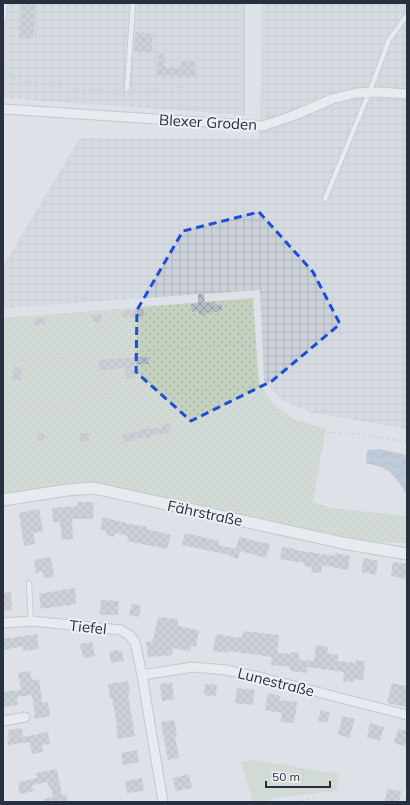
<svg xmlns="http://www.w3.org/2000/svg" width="410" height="805" font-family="Mulish,sans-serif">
  <defs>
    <pattern id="industrial-grid" width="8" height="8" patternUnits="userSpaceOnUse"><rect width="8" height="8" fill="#ccd1d9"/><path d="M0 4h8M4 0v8" fill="none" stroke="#afb4bb"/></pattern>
    <pattern id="grass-dots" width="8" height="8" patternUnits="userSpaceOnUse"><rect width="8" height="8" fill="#c4d1bf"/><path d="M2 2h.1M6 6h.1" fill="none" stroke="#a8b4a5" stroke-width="1.8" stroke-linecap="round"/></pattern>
    <pattern id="water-waves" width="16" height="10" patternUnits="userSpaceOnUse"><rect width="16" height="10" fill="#99b0c7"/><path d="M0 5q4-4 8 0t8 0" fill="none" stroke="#7d90a3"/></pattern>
    <pattern id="building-cross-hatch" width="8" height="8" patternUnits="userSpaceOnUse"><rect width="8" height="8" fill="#b5bbc4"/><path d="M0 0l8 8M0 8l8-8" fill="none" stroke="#9398a1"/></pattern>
  </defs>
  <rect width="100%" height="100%" fill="#dee2e8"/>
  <path fill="url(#industrial-grid)" d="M3 3H245V115L3 98Z
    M262 3H407V429L310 412 282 400 264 381 260 290 3 308V266L80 138 260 139Z"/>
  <path fill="url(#grass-dots)" d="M253 298 259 385 275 405 294 419 326 429 313 502 332 508 407 516V543L360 542 121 488 84 485 3 495V318Z"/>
  <path fill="#c4d1bf" d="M255 760 339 774 337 791 275 798 264 802H253L241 762Z"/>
  <path fill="url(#water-waves)" d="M379 449 407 455V495C393 474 392 468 366 463L367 450Z"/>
  <path fill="url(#building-cross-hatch)" d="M22 3H36L33 39 19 38Z
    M136 32 153 34 151 53 134 51Z
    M159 54H165L164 67 182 68V61H194L195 77H182V76L157 75Z
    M198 294H204L205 303 215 302V305L222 304V311L205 313 206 316 199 314V311L192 312 191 304 198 303Z
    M143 309 144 316 123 318 122 311Z
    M102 314V322H93L92 315Z
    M34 318H45V324L35 325Z
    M138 357H149V364L133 365 135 378 126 379 125 368 99 370V360Z
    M13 367H21L22 380H12V372H14Z
    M171 423V430H169V433L150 435V438L134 439V441L124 442 123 435H127L126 433 141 431V429L162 428V424Z
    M44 433V440L38 441 37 434Z
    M80 433H89V441H80Z
    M78 502H94L93 519H72L73 539 62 540 60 522H53L52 508 78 506Z
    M39 509 43 531 33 533 35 544 24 546 19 513Z
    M103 517 130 524 147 527V529L171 535 167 549 127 541 128 536 115 533 114 537 106 535 107 531 100 529Z
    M185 533 219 541 218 545 236 549 239 537 270 544 266 558 240 551 238 559 229 556V555L182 545Z
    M282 547 295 549V550L335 556V553L350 556 348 570 322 565 321 573 311 572 312 567 304 566V563L280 559Z
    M51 557 54 577 44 578 43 572 36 573 34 560Z
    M364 558 378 561 376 575 361 572Z
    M393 562 407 564V579L391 576Z
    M75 588 76 604 41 609 39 594Z
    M11 592 12 610 3 611V593Z
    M101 600 119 601 118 615H100Z
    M132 604 141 605 139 617 129 615Z
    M158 617 178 619 177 626 199 630 196 647 191 646 190 651 173 648 172 655 148 657 146 642 153 641Z
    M243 631 279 635 277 653 291 654V652L299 653V660L314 661 316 645 328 647 327 653 338 655V661L356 663V660L365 661 363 680 354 679 353 682 343 681 344 672 307 667V673L290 671V667L271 665 272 657 228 651 227 653 213 651 216 634 242 638Z
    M37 634 39 649 23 651V646L3 650V639Z
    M92 642 95 656 83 658 80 644Z
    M117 650 122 651 124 661 111 663 109 652Z
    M30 671 32 680 39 679 42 703 48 702 50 716 35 719 32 695 17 697 18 705 4 707 3 692 21 690 18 673Z
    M128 681 130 694 128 695 135 736 118 739 116 726 117 725 112 697 110 698 108 684Z
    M172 683 174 699 162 701 160 684Z
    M392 683 407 686V707L387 703Z
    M205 684 217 685 216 696 204 695Z
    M237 688 255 690 253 705 235 703Z
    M268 693 280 696 279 700 297 702 294 723 281 722 282 713 265 710Z
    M321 710 330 713 327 723 318 721Z
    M343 716 355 719 349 738 338 734Z
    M174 720 177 735 175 736 179 758 168 760 161 722Z
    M370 723 384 727 380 741 367 737Z
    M22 728 23 737 48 732 50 744 42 745 43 752 32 754 30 742 8 745 7 739H9L8 730Z
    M398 729 407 731V747L394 743Z
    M137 750 139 762 123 765 121 753Z
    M57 769 62 795 66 794 68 802H44V799L53 797 51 787 49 788 48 782 32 785 33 791 20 794 18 782 37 778 36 773Z
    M189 774 192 788 176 791 173 778Z
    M142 778 144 791 127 793 125 781Z
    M387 789 401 791 399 802H385Z"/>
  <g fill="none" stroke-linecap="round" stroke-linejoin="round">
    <defs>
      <path id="service" d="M3 20 5 3
        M127 89 133 3
        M325 199 369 93 389 40 407 15
        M29 583 31 621"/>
      <path id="minor" d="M3 109 263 126 295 115 332 99 356 93 379 92 407 94
        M3 623 31 621 121 630 129 635 135 642 142 675 163 802
        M142 675 193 667 226 670 259 677 407 715
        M3 721 25 717"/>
      <path id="tertiary" d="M3 500 67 490 94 488 343 543 407 554"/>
    </defs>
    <use href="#service" stroke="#a3a9b2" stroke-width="6"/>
    <use href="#minor" stroke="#a3a9b2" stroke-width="11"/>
    <use href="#tertiary" stroke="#a3a9b2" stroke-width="13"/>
    <path stroke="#bcc0c6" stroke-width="1.5" stroke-dasharray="3 3" stroke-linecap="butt" d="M3 69 19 80 62 87 87 89 121 90
      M133 90 187 87
      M237 321 242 343 249 348 253 387 269 411 288 424 318 432 359 434 407 442
      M3 363 242 343
      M3 406 253 387
      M301 802 305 800 315 798"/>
    <use href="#service" stroke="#f1f3f6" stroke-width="4.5"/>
    <use href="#minor" stroke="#f1f3f6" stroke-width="9"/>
    <use href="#tertiary" stroke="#f1f3f6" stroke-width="11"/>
  </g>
  <path d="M0 0H410V805H0ZM259 212 313 272 340 324 272 381 191 421 136 372 137 310 183 231Z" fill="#dee2e8" fill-opacity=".55" fill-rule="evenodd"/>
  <path fill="none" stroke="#1d4ed8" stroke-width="3" stroke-dasharray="8 5" stroke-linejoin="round" d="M259 212 313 272 340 324 272 381 191 421 136 372 137 310 183 231Z"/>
  <g text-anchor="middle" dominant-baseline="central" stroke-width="4" stroke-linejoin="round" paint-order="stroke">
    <g font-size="15" fill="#27303e" stroke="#edf1f5">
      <text transform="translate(208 122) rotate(3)">Blexer Groden</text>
      <text transform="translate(205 513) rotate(12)">Fährstraße</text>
      <text transform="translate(88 627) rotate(6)">Tiefel</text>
      <text transform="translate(276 682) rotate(14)">Lunestraße</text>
    </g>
  </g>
  <rect width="410" height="805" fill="none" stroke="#27303e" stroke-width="8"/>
  <path d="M266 781v6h64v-6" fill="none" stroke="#27303e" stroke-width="2"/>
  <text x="272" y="781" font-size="12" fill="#27303e" stroke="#edf1f5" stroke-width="3" paint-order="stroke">50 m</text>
</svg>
